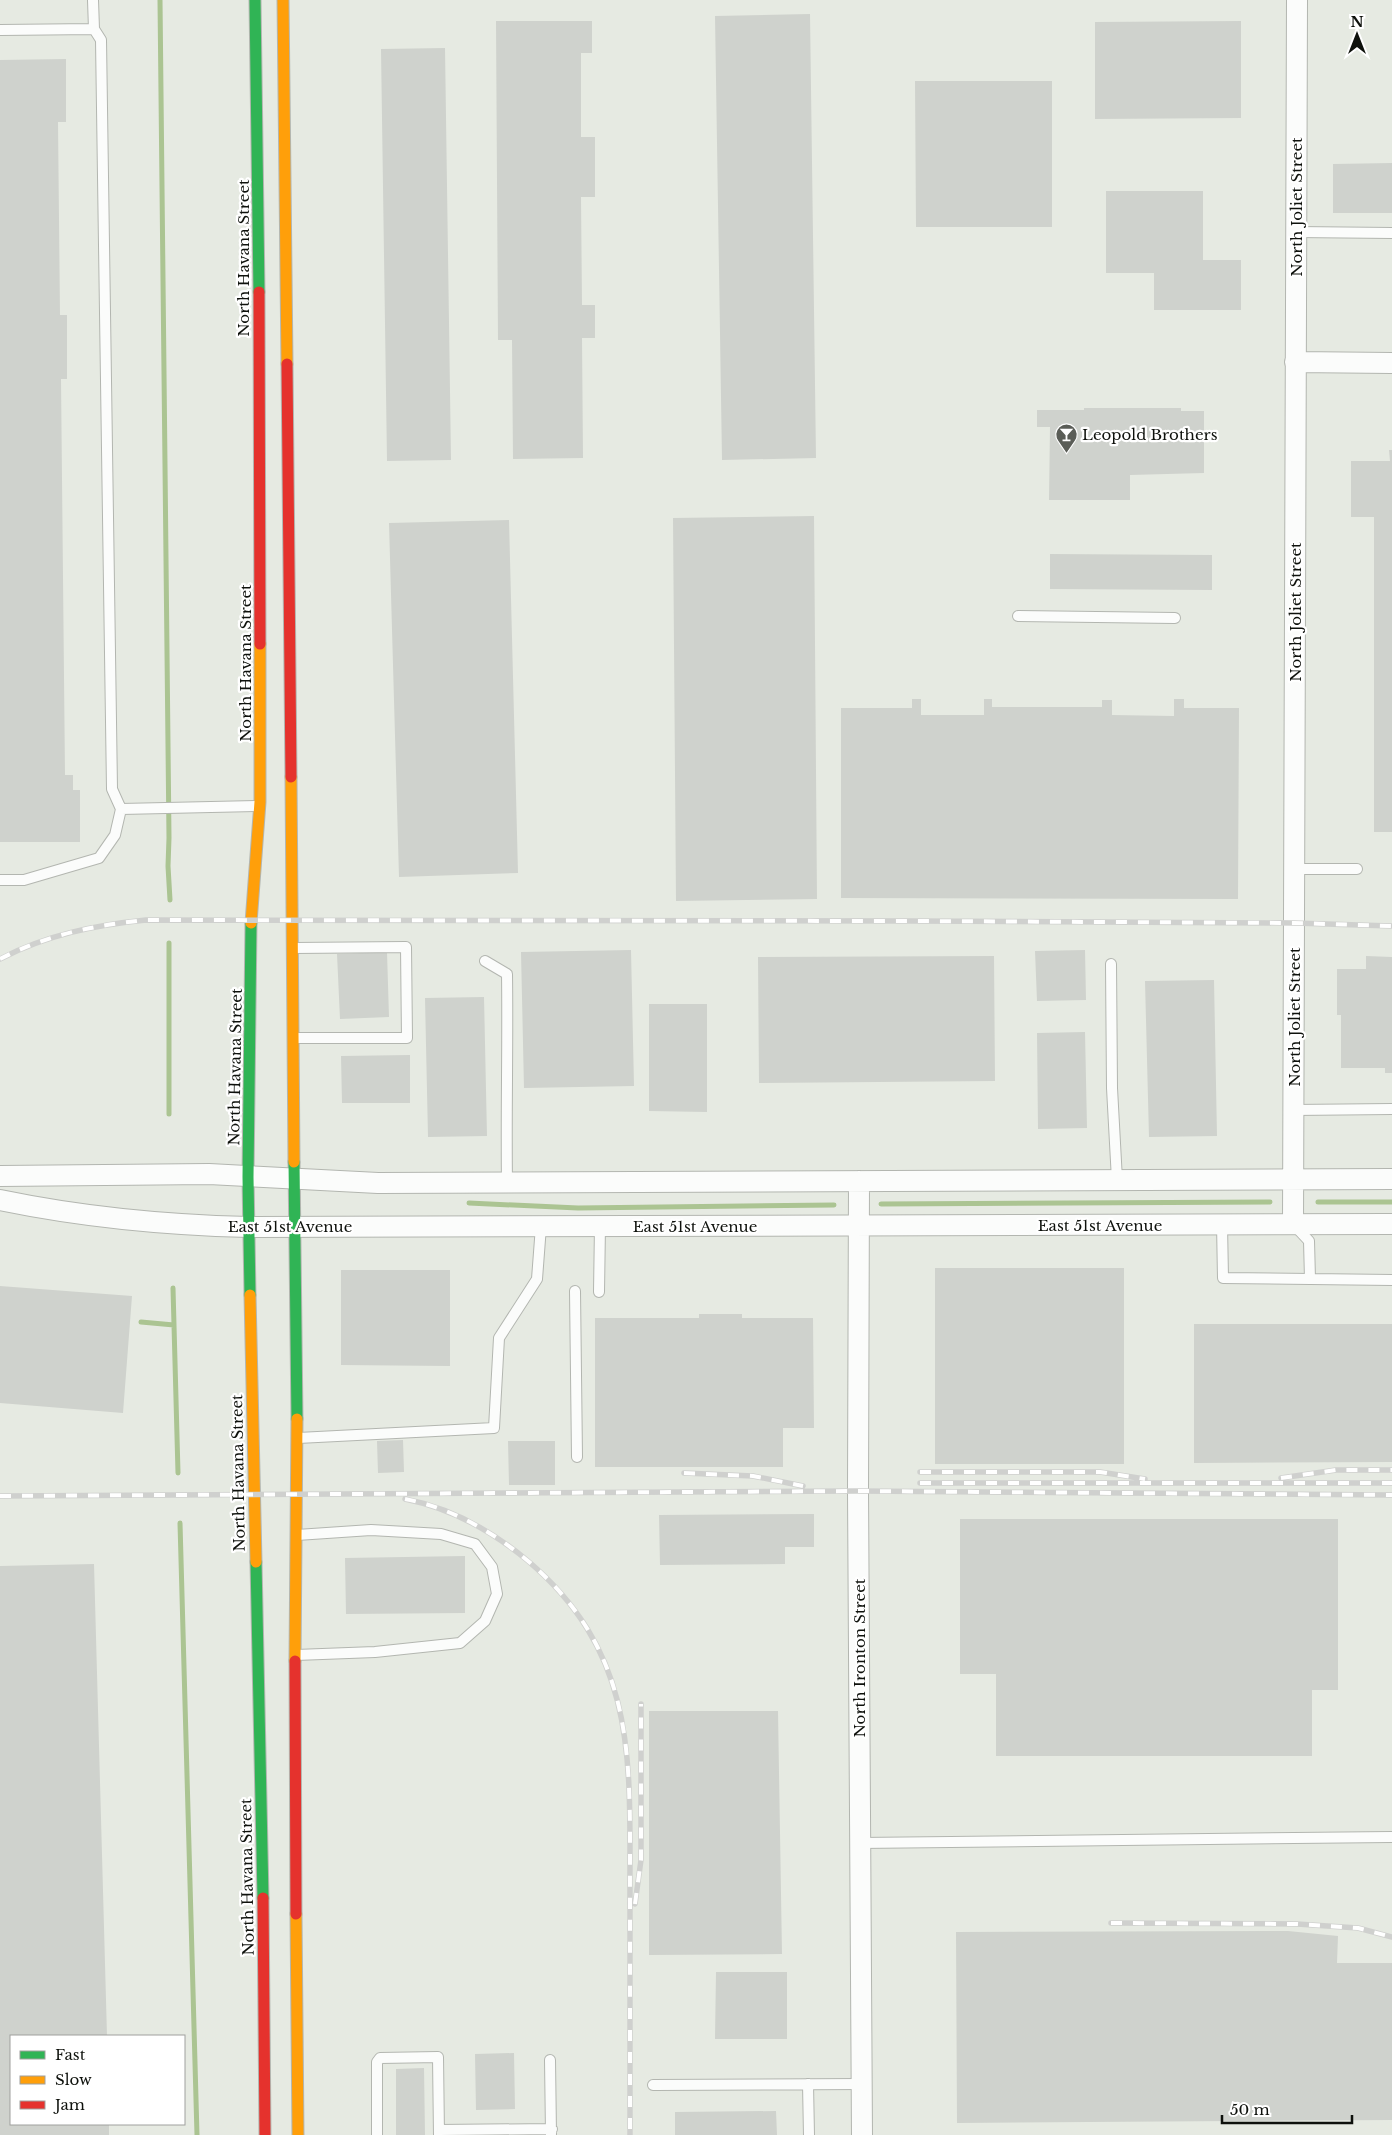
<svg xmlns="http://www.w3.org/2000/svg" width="1392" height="2135" font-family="'Libre Baskerville',serif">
  <rect width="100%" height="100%" fill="#e6eae2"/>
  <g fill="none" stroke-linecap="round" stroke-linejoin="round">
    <path stroke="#abc492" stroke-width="5" d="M160 0 169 838 168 866 170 900
      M169 943V1114
      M1318 1202H1392
      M469 1203 578 1208 834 1205
      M881 1204 1270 1202
      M173 1288 178 1473
      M141 1322 174 1325
      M180 1523 197 2135"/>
  </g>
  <path fill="#cfd2cd" d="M810 14 816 458 722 460 715 16Z
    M496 21H592V53H581V137H595V197H581L582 305H595V338H582L583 458 513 459 512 340H498Z
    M1241 21V118L1095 119V22Z
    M445 48 451 460 387 461 381 49Z
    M66 59V122H58L60 315H67V379H61L65 775H73V790H80V842H0V60Z
    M915 81H1052V227H916Z
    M1392 163V213H1333V164Z
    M1106 191H1203V260H1241V310H1154V273H1106Z
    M1084 408H1181V411H1204V473L1130 475V500H1049L1050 427H1037V410H1084Z
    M1389 450H1392V832H1374V517H1351V461H1390Z
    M814 516 817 899 676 901 673 518Z
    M509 520 518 873 399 877 389 523Z
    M1050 554 1212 555V590L1050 589Z
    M912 699H921V715H984V699H992V707H1102V700H1112V715L1174 716V699H1184V708H1239L1238 899 841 898V708H912Z
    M631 950 634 1086 524 1088 521 952Z
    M1085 950 1086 1000 1037 1001 1035 951Z
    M387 952 389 1017 340 1019 337 954Z
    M994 956 995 1081 759 1083 758 957Z
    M1366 956 1392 957V1073H1385V1068H1341V1015H1337V969H1366Z
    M1214 980 1217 1136 1149 1137 1145 981Z
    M484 997 487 1136 428 1137 425 998Z
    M649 1004H707V1112L649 1111Z
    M1085 1032 1087 1128 1038 1129 1037 1033Z
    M410 1055V1103H342L341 1056Z
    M935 1268H1124V1464H935Z
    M341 1270H450V1366L341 1365Z
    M0 1286 132 1296 123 1413 0 1403Z
    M699 1314H742V1318H813L814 1428H783V1467H595V1318H699Z
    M1194 1324H1392V1462L1194 1463Z
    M403 1440 404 1472 378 1473 377 1441Z
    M508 1441H555V1485H509Z
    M814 1514V1547H785V1564L660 1565 659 1515Z
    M960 1519H1338V1690H1312V1756H996V1674H960Z
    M465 1556V1613L346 1614 345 1558Z
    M94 1564 107 2036H11V2124H109V2135H0V1566Z
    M649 1711H778L782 1954 649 1955Z
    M1288 1931 1338 1936 1337 1963H1392V2120L957 2123 956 1932Z
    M716 1972H787V2039H715Z
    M514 2053 515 2109 476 2110 475 2054Z
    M424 2068 425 2135H396V2069Z
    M776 2111 777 2135H675V2112Z"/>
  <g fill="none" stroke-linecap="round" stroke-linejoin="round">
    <defs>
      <path id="lane" d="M94 29 101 40 112 789 121 809
        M0 30 94 29 93 0
        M1296 232 1392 233
        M1018 616 1175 618
        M1294 869H1357
        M0 880H24L99 858 115 835 121 809 258 806
        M294 948 406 947 407 1038H294
        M485 961 507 974C508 1044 506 1113 507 1183
        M1111 964 1112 1088 1117 1180
        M1293 1110 1392 1109
        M1222 1224 1223 1278 1392 1280
        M1294 1225 1309 1241 1310 1279
        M575 1291 577 1457
        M599 1292 600 1226
        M298 1438 494 1428 499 1338 537 1279 541 1226
        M296 1655 375 1652 460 1643 485 1621 497 1594 492 1567 475 1544 441 1534 371 1530 297 1535
        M860 1843 1391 1837
        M550 2060 551 2134
        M808 2084 809 2135
        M653 2085 862 2084
        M439 2130 552 2129
        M377 2135V2062L380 2058 438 2057 439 2135"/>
      <path id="street" d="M1295 362 1392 363
        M0 1176 209 1174 378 1183 1392 1179
        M859 1181 858 1491 862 2135
        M0 1200C82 1217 166 1225 249 1227L1392 1224
        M1293 1224 1297 0"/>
      <path id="fast" d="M255 0 259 292
        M294 1162 297 1419
        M250 1295 248 1177 251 923
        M256 1562 263 1898"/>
      <path id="slow" d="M283 0 287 364
        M291 777 294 1162
        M251 923 260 802V644
        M250 1295 256 1562
        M295 1661 297 1419
        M296 1914 298 2135"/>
      <path id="jam" d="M259 292 260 644
        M287 364 291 777
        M295 1661 296 1914
        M263 1898 265 2135"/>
    </defs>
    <use href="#lane" stroke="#b3b6b0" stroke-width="12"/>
    <use href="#street" stroke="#b3b6b0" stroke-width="22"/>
    <use href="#fast" stroke="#b3b6b0" stroke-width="13"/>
    <use href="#slow" stroke="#b3b6b0" stroke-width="13"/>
    <use href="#jam" stroke="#b3b6b0" stroke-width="13"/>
    <use href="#lane" stroke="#fbfcfb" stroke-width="10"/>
    <use href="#street" stroke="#fbfcfb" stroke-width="20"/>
    <use href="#fast" stroke="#30b455" stroke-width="11"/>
    <use href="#slow" stroke="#ff9f0a" stroke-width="11"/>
    <use href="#jam" stroke="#e5322d" stroke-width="11"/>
    <defs>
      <path id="rail" d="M0 959C46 935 95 925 146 920L913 921 1294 923 1392 926
        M920 1472H1100L1145 1479
        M684 1473 753 1476 803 1486
        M1281 1478 1336 1470H1392
        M920 1483H1392
        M0 1496 858 1491 1392 1495
        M405 1499C451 1508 492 1531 528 1561 642 1658 629 1769 630 1905 630 1981 630 2058 630 2135
        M635 1904 641 1860V1704
        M1111 1923 1297 1924 1358 1928 1392 1937"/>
    </defs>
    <use href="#rail" stroke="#cfd0ce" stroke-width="5.5"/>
    <use href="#rail" stroke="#fff" stroke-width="4" stroke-dasharray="11" stroke-linecap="butt"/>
  </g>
  <defs>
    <symbol id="bar-pin" viewBox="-11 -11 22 30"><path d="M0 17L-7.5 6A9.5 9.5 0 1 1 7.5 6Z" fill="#5a5d57" stroke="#fff"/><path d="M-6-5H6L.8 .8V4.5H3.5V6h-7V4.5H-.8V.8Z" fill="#fff"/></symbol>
  </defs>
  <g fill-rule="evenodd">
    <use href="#bar-pin" x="1054" y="422" width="25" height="34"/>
  </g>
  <g text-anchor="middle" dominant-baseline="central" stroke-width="4.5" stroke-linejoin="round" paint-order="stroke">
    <g font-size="15" fill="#0e110c" stroke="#fff">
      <text transform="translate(1296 207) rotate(-90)">North Joliet Street</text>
      <text transform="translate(243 258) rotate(-90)">North Havana Street</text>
      <text transform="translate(1295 612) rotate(-90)">North Joliet Street</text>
      <text transform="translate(245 663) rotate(-90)">North Havana Street</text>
      <text transform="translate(1294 1017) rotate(-90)">North Joliet Street</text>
      <text transform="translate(235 1067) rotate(-89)">North Havana Street</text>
      <text x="1100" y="1225">East 51st Avenue</text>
      <text x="290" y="1226">East 51st Avenue</text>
      <text x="695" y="1226">East 51st Avenue</text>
      <text transform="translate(238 1473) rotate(-91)">North Havana Street</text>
      <text transform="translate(859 1658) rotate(-90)">North Ironton Street</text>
      <text transform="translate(247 1877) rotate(-91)">North Havana Street</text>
    </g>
    <g font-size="15" fill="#0e110c" stroke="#fff" text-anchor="start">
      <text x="1082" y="434">Leopold Brothers</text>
    </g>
  </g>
  <rect x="10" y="2035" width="175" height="90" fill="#ffffff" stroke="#9fa09e"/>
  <rect x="20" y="2051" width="25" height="8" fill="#30b455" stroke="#9fa09e"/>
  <text x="55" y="2060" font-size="15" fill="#0e110c">Fast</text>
  <rect x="20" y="2076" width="25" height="8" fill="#ff9f0a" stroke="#9fa09e"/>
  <text x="55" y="2085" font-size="15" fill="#0e110c">Slow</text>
  <rect x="20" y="2101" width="25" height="8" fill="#e5322d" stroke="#9fa09e"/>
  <text x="55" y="2110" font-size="15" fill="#0e110c">Jam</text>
  <g transform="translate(1357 35)" stroke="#ffffff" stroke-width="4" paint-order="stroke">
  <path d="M0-4L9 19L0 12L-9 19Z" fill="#0e110c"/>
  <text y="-8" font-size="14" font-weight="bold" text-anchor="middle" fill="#0e110c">N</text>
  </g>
  <path d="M1222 2115v8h130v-8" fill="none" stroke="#0e110c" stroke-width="2.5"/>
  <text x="1230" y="2115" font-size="15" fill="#0e110c" stroke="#ffffff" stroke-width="4" paint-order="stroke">50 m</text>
</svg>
